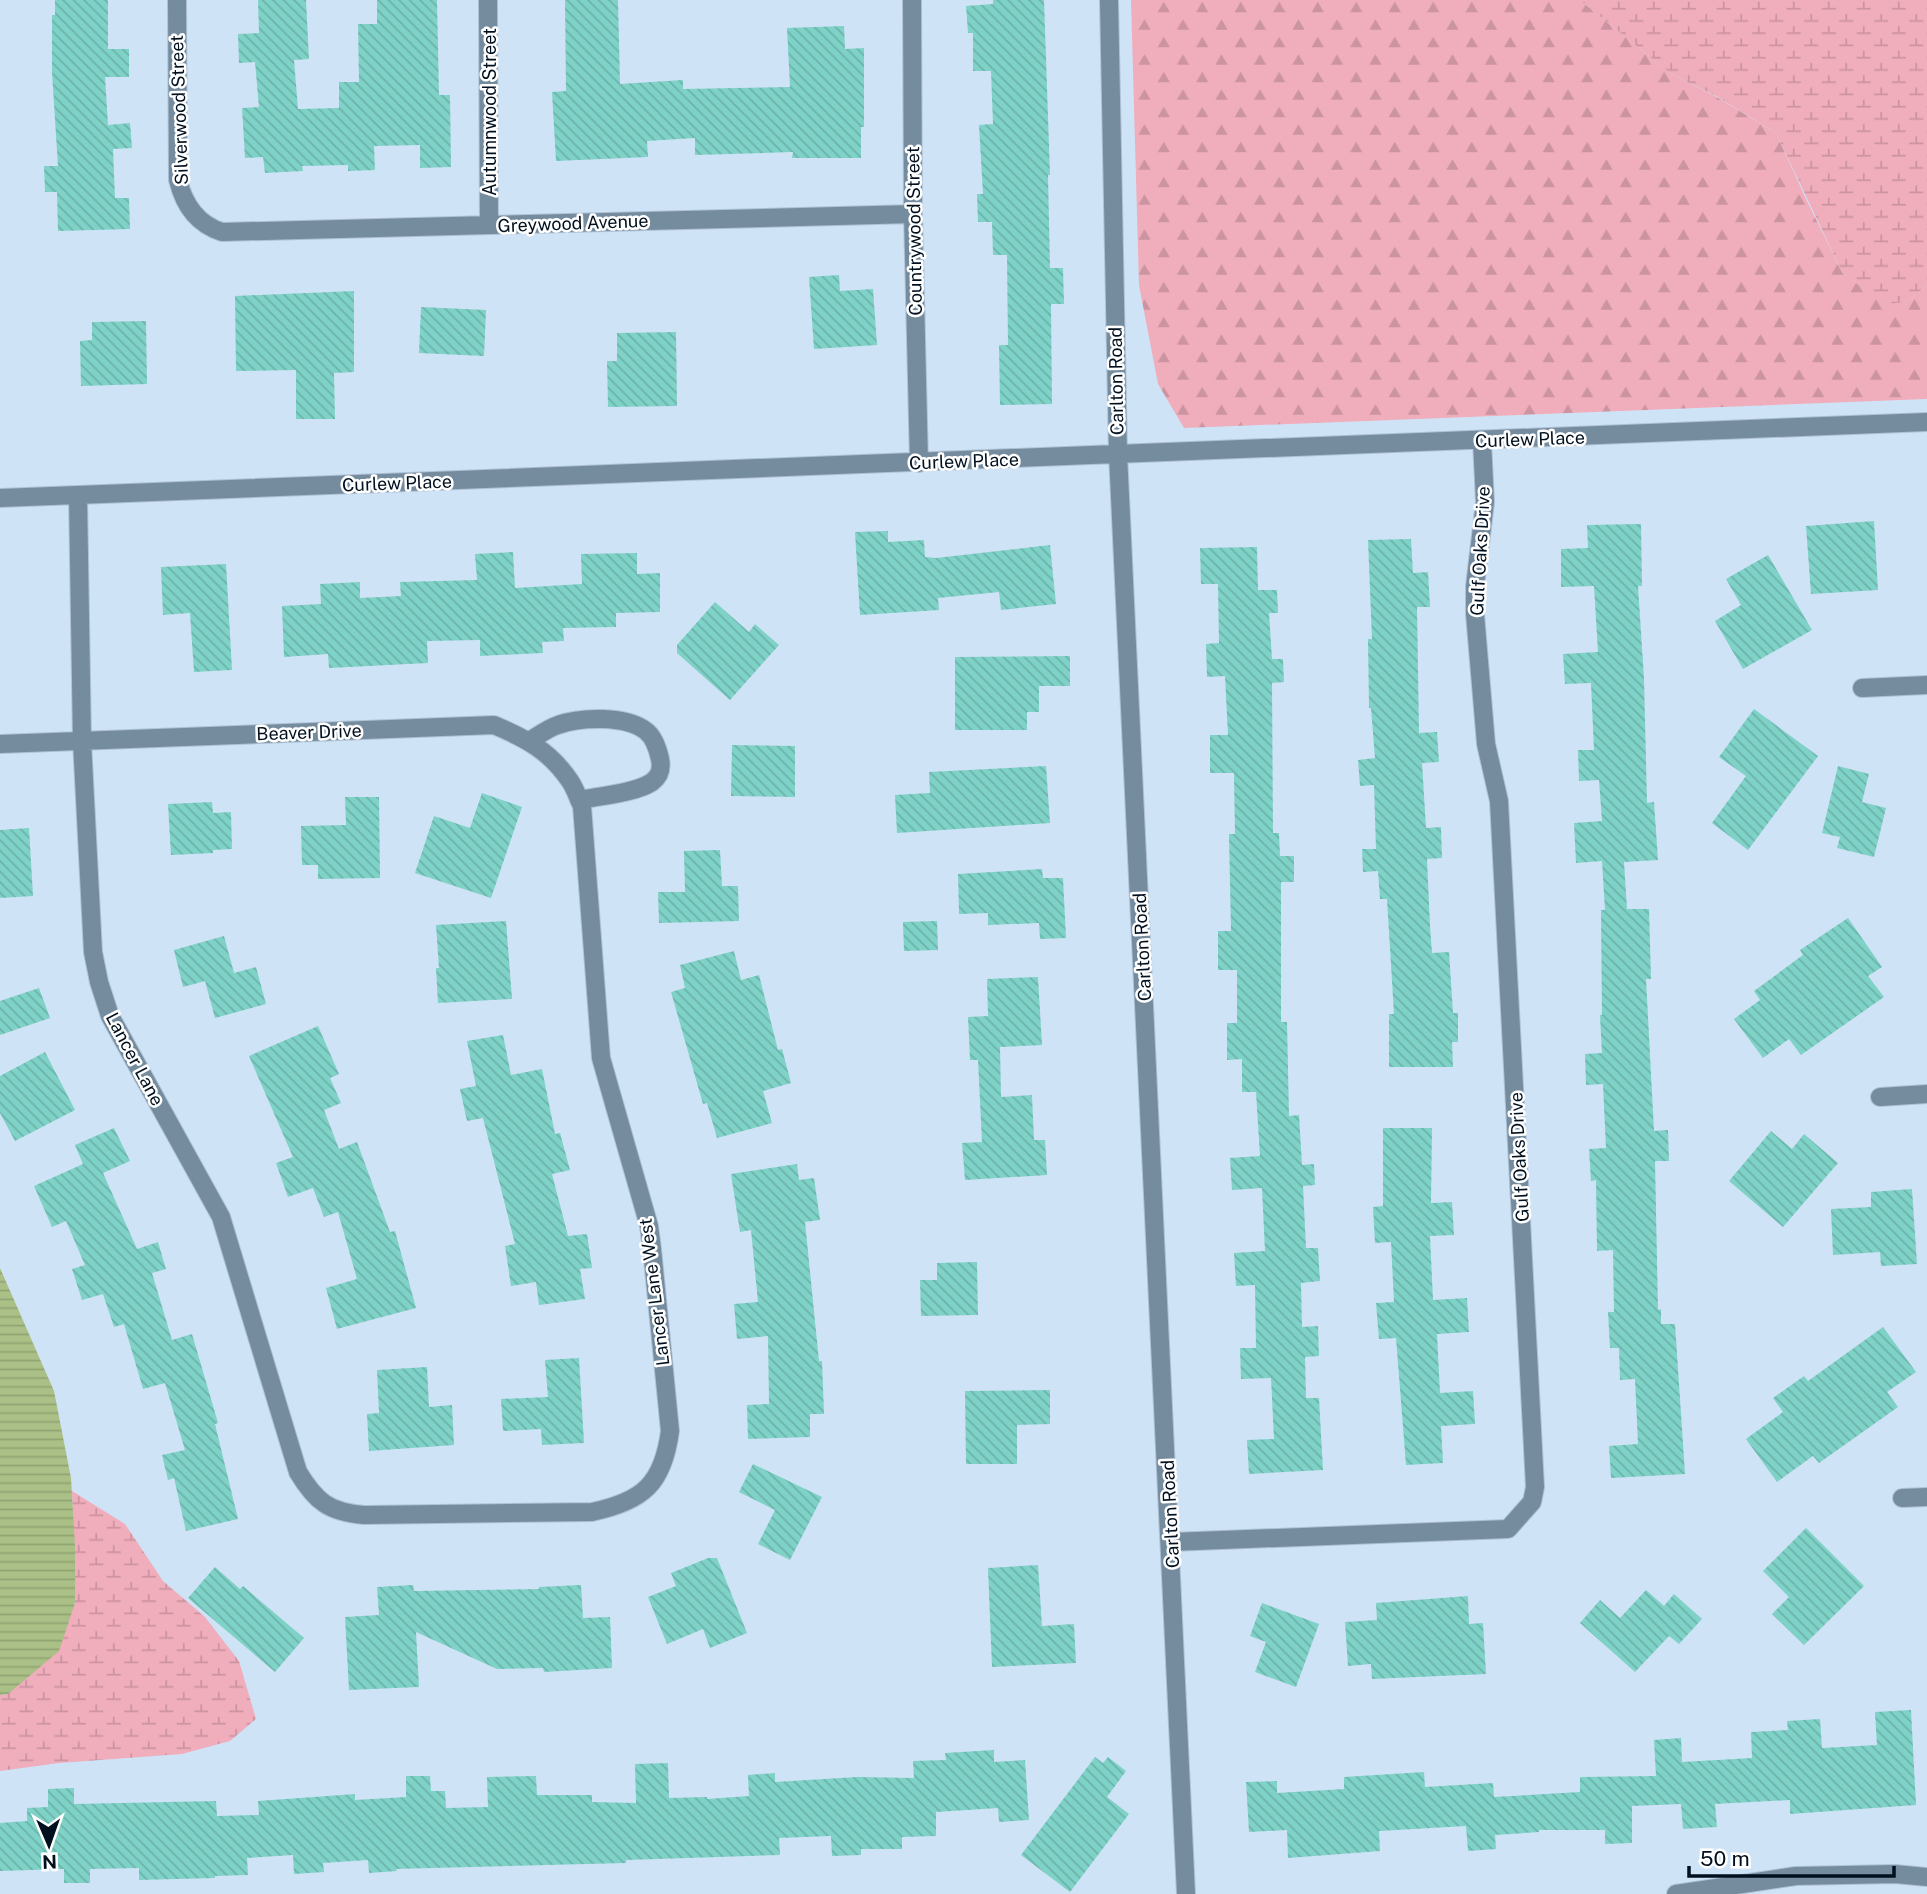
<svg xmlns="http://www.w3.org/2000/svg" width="1927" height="1894" font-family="'Public Sans',sans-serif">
  <defs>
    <pattern id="forest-firs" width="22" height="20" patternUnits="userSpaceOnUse" patternTransform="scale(1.75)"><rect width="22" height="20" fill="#f0adbb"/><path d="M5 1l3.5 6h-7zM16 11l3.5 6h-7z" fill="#cc94a0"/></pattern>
    <pattern id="wetland-marsh" width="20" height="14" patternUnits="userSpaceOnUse" patternTransform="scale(1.75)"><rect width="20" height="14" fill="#f0adbb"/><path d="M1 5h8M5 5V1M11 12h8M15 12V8" fill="none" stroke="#cc94a0"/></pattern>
    <pattern id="water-rules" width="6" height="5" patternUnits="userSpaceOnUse" patternTransform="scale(1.75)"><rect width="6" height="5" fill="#aac086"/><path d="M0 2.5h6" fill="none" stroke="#90a473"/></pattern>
    <pattern id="building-back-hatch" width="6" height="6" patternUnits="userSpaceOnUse" patternTransform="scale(1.75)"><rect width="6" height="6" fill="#7fd2c7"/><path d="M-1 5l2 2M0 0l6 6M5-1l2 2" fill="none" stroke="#6cb3aa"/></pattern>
  </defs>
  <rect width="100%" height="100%" fill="#cfe3f6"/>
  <path fill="url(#forest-firs)" d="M1131 0H1580L1671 74 1715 96 1776 133 1807 201 1842 272 1884 304 1908 301 1927 285V399L1184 428 1158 384 1139 285Z"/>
  <path fill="url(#wetland-marsh)" d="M1580 0H1927V285L1908 301 1884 305 1842 272 1776 133 1716 96 1671 74Z
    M72 1491 125 1524 163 1581 205 1617 239 1661 256 1719 230 1741 182 1754 59 1763 0 1771V1695L8 1694 75 1604Z"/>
  <path fill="url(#water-rules)" d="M0 1268 54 1391 71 1478 75 1547V1603L59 1651 8 1694 0 1695Z"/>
  <path fill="url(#building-back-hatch)" d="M55 0H108V49H129V77H105L108 125 130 123 132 148 113 149 115 198H129L130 229 58 231 57 192H45L44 166H58L52 72V15H55Z
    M258 0H306L309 59 294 60 298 109 339 108V82H359L358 24H377V0H437L439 95H450L451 167 420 168V145L374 146 375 170 348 171V165L302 166 303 171 265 173 263 157 245 158 242 108 259 107 255 62 239 63 238 34 259 33Z
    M565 0H618L620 84 683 80V89L790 87 787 28 844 26 845 49 864 48V127H861V158H792L793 152 695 155V138L647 141 648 157 556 161 552 92 566 91Z
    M993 0H1044L1050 175H1048L1050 268H1063L1064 304H1051L1052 404 1000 405 999 345H1008L1007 255H993L992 222H978L977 194H983L979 125 993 124 991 71H973V33H968L966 6 993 4Z
    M839 275 840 291 873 289 877 345 814 349 809 277Z
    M354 291V372L334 373 335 419H296V370L236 371 235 296Z
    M421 307 486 310 484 356 419 353Z
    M146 321 147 384 81 386 80 341 92 340V322Z
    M676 332 677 406 608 407 607 361H617V333Z
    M1874 521 1878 590 1811 594 1806 526Z
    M1641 524 1642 586H1638L1644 679 1647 803 1654 802 1658 860 1624 862 1627 909H1649L1651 979H1646L1654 1131 1668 1130 1669 1161H1655L1658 1310 1661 1309V1324H1675L1685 1474 1611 1478 1609 1446 1638 1444 1635 1379 1620 1380 1619 1348H1610L1608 1312H1614L1613 1250 1597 1251 1596 1180 1591 1181 1589 1149 1606 1148 1603 1084 1586 1085 1585 1054 1602 1053 1600 1015H1602L1601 910H1605L1602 861 1576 863 1574 823 1602 821 1599 780 1579 781 1578 750H1594L1591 683 1565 684 1563 654 1598 652 1594 586 1561 587V549L1588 548 1587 525Z
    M888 531V542L924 540 925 557 936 558 1050 545 1056 604 1001 610 999 592 938 598 939 610 860 615 855 532Z
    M1411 539 1413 573 1428 572 1430 607H1417L1419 733 1437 732 1439 762 1422 763 1426 828 1441 827 1442 858 1427 859 1430 926 1432 953 1449 952 1453 1013H1458V1042H1452L1453 1067H1389V1014H1394L1387 899H1380L1378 871 1363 872 1362 849H1376L1374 785 1360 786 1358 760 1375 758 1371 708H1369L1368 639H1372L1368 540Z
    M1257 547 1258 590H1277L1278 613H1269L1272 659H1283L1284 682 1272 683 1273 833H1279L1280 856H1294V882H1281V1022H1287L1289 1116 1299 1115 1302 1165 1314 1164 1315 1185 1303 1186 1306 1248H1318L1320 1281 1301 1283 1302 1327 1318 1326 1319 1356 1305 1357 1306 1398H1319L1323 1470 1249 1474 1247 1440 1274 1439 1271 1378 1241 1379 1240 1348H1256L1255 1285 1236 1286 1234 1253 1265 1251 1262 1188 1232 1190 1230 1158 1260 1156 1256 1092H1242V1059L1227 1060V1023H1237V970H1218V931H1231L1229 834H1235L1234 773H1210V735H1228L1225 676 1207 677 1206 644 1219 643 1218 584H1201L1200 548Z
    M513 552 515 588 582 584 581 554 637 553V574L660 573V612L616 613V627L563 628 564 641 542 642 543 653 480 656V640L427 641 428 663 329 668 328 654 284 657 282 606 321 604 320 584 360 582V598L401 596 400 582 477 580 475 554Z
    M1768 555 1812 630 1743 669 1715 621 1741 605 1726 579Z
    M226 564 232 670 194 672 190 613 163 615 161 567Z
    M715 602 749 632 755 624 779 645 730 700 677 653V645Z
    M1070 656V686H1039V712H1027V730H955V657Z
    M1754 709 1818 756 1748 850 1712 823 1746 776 1719 757Z
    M732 745 795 746V797L731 796Z
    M1046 766 1050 823 897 833 895 795 930 793 929 772Z
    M1838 766 1869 774 1862 802 1886 808 1874 857 1837 848 1840 837 1822 833Z
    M482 793 522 807 491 898 415 873 434 816 470 828Z
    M345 797H379L380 878 318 879V865H302L301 826 346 825Z
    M212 802 213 813 231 812 232 849 213 850V853L171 855 168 804Z
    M29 828 33 896 0 898V830Z
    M720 850 722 886H738L739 921 659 923 658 892H685L684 851Z
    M1042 869 1043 878H1063L1066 938 1040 939 1039 923 988 925V913L959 914 958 874Z
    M1848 918 1882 967 1868 976 1884 997 1801 1055 1789 1039 1763 1058 1734 1019 1760 1000 1754 991 1803 955 1800 950Z
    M506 921 512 999 438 1003 436 968H439L436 925Z
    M937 921 938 950 904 951 903 922Z
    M224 936 234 973 256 967 266 1004 215 1018 205 981 183 987 174 950Z
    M734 951 741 980 759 975 778 1050 782 1049 791 1083 763 1091 772 1123 717 1138 707 1103 703 1104 671 992 685 988 680 965Z
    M1038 977 1042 1045 1000 1047 1001 1097 1032 1095 1034 1140H1045L1047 1175 965 1180 962 1143 982 1142 978 1060H970L968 1017 988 1016 987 979Z
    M39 988 50 1018 0 1035V1001Z
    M318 1026 339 1074 330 1078 341 1103 324 1110 339 1149 357 1142 390 1232 395 1231 416 1308 337 1329 326 1288 357 1279 338 1212 324 1217 313 1188 288 1197 276 1163 293 1157 249 1056Z
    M503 1035 511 1075 542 1069 555 1134 560 1133 570 1170 552 1174 568 1236 587 1234 592 1268 580 1269 585 1299 539 1305 536 1282 511 1286 505 1246 515 1244 483 1118 467 1121 460 1089 476 1086 467 1041Z
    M45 1052 75 1110 15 1141 0 1113V1076Z
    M114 1128 130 1161 103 1173 137 1249 158 1242 166 1269 152 1273 172 1340 192 1334 218 1423 215 1424 238 1519 186 1531 174 1478 168 1480 162 1455 185 1450 165 1383 143 1389 124 1324 114 1327 103 1294 82 1300 72 1269 85 1265 66 1221 52 1227 34 1186 83 1164 75 1145Z
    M1383 1128H1432L1431 1203 1452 1202 1454 1235 1430 1236 1433 1300 1467 1298 1469 1332 1437 1334 1440 1393 1473 1391 1475 1424 1441 1426 1443 1463 1406 1465 1396 1338 1379 1339 1376 1303 1394 1302 1391 1242 1375 1243 1373 1207 1383 1206Z
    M1771 1131 1792 1149 1804 1134 1838 1163 1783 1227 1729 1181Z
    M797 1164 799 1180 814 1178 820 1220 805 1222 819 1361H822L824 1414H810V1437L748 1439 747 1405 769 1404 768 1336 737 1339 734 1304 758 1302 751 1230 740 1232 731 1174Z
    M1912 1189 1917 1264 1881 1266 1880 1252 1833 1255 1831 1209 1871 1207V1192Z
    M977 1262 978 1315 921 1316 920 1280H937V1263Z
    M1883 1327 1916 1372 1887 1392 1898 1407 1819 1463 1813 1456 1777 1482 1746 1439 1783 1412 1773 1398 1804 1376 1808 1381Z
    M579 1358 584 1443 542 1445 541 1429 503 1431 501 1399 548 1397 545 1360Z
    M427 1367 429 1407 452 1405 454 1445 369 1451 367 1414 379 1413 377 1370Z
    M1050 1390V1424L1017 1425V1464H966L965 1391Z
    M753 1464 822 1497 790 1560 758 1544 775 1510 739 1492Z
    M1806 1528 1864 1586 1804 1645 1772 1614 1789 1597 1763 1571Z
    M708 1558H717L747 1633 710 1648 703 1629 667 1644 648 1597 676 1586 671 1573Z
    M1038 1565 1042 1626 1074 1624 1076 1663 992 1667 988 1568Z
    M215 1567 240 1589 243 1586 304 1638 275 1672 188 1598Z
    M413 1585 414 1591 539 1589V1587L581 1585 583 1618 610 1617 612 1668 544 1672 543 1668 497 1669 416 1632 419 1687 349 1690 345 1617 379 1615 377 1587Z
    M1646 1590 1664 1606 1674 1594 1702 1619 1679 1644 1669 1636 1635 1672 1580 1623 1600 1600 1620 1618Z
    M1468 1596 1469 1624 1483 1623 1486 1674 1372 1679 1371 1664 1348 1666 1345 1622 1377 1620 1376 1603Z
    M1262 1603 1319 1624 1296 1687 1255 1672 1266 1642 1250 1636Z
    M1911 1710 1916 1805 1790 1814V1800L1715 1804 1717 1827 1683 1829 1681 1804 1632 1806V1843L1605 1844V1830H1539V1832L1495 1835 1496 1849 1468 1851 1466 1826 1379 1831 1380 1851 1288 1858 1287 1830 1249 1832 1246 1782 1277 1781V1793L1344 1789V1777L1424 1772 1425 1787 1493 1783 1494 1797 1580 1792V1777L1656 1776 1654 1740 1681 1738 1682 1762 1752 1758 1751 1732 1788 1730 1787 1721 1820 1719 1822 1748 1877 1745 1875 1712Z
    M994 1750V1762L1025 1760 1029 1820 999 1822 998 1808 936 1812V1836L902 1837V1849H861V1855L832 1856 831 1836 779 1838 780 1855 626 1860V1863L396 1869 397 1871 369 1873 368 1860 323 1863 324 1872 294 1874 293 1855 247 1858 248 1875 215 1876V1878L139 1880V1868L90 1869V1883H64V1869L0 1871V1823L27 1821V1808L48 1807V1789L74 1788V1804L216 1801 217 1816 259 1815 258 1801 355 1794V1800L406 1797V1776H430L431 1791H445L446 1808 488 1807 487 1777 536 1776 537 1795H592V1802L636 1803 635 1764 668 1763 669 1798 707 1797V1799L749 1796 748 1775 775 1773V1782L857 1777 914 1778 913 1761 946 1760 945 1753Z
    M1095 1757 1103 1763 1108 1757 1126 1771 1107 1797 1129 1814 1070 1892 1021 1855Z"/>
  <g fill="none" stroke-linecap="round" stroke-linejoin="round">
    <defs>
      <path id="minor" d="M177 0 178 180C184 205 197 224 222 232L913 214
        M488 0 489 225
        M912 0 913 214 919 463
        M1109 0 1118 454 1186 1894
        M0 498 1927 422
        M1862 688 1927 685
        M530 741C539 735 548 728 558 725 580 717 626 715 646 731 654 737 658 750 660 759 662 769 660 776 652 782 636 793 599 796 579 800
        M0 744 494 725C525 738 550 751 570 781 575 788 578 798 582 806L601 1058 649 1226 652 1249 670 1431C663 1484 643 1501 592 1512L364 1515C329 1512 316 1502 298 1472L221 1217 110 1016 99 982 93 952 82 741 78 496
        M1880 1097 1927 1094
        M1902 1498 1927 1497
        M1171 1542 1508 1529 1532 1502 1535 1487 1499 801 1486 744 1475 614V586L1485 502 1482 441
        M1676 1894 1796 1876 1895 1874 1927 1877"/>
    </defs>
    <use href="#minor" stroke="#aec1d4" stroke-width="20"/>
    <use href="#minor" stroke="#758b9e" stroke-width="18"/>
  </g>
  <g text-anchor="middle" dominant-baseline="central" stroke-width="5" stroke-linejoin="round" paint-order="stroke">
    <g font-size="18" fill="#00101f" stroke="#fff">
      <text transform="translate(179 110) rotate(-92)">Silverwood Street</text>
      <text transform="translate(489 112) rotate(-90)">Autumnwood Street</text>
      <text transform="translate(573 223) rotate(-2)">Greywood Avenue</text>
      <text transform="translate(914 231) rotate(-91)">Countrywood Street</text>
      <text transform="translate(1116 381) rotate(-91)">Carlton Road</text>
      <text transform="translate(1530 439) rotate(-2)">Curlew Place</text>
      <text transform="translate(964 461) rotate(-2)">Curlew Place</text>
      <text transform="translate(397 483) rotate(-2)">Curlew Place</text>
      <text transform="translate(1480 551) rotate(-87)">Gulf Oaks Drive</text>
      <text transform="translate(309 732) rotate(-2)">Beaver Drive</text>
      <text transform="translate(1142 947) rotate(-93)">Carlton Road</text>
      <text transform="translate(135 1059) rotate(62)">Lancer Lane</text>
      <text transform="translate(1519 1157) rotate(-93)">Gulf Oaks Drive</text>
      <text transform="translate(654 1292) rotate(-97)">Lancer Lane West</text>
      <text transform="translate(1170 1514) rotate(-93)">Carlton Road</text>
    </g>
  </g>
  <g transform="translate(49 1845) rotate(178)" stroke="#ffffff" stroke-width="5" paint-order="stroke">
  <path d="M0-5L12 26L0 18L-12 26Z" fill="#00101f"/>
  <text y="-10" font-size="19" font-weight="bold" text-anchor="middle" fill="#00101f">N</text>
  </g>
  <path d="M1689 1866v10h205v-10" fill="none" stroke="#00101f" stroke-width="3.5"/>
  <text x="1700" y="1866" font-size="21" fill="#00101f" stroke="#ffffff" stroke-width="5" paint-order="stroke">50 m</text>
</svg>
